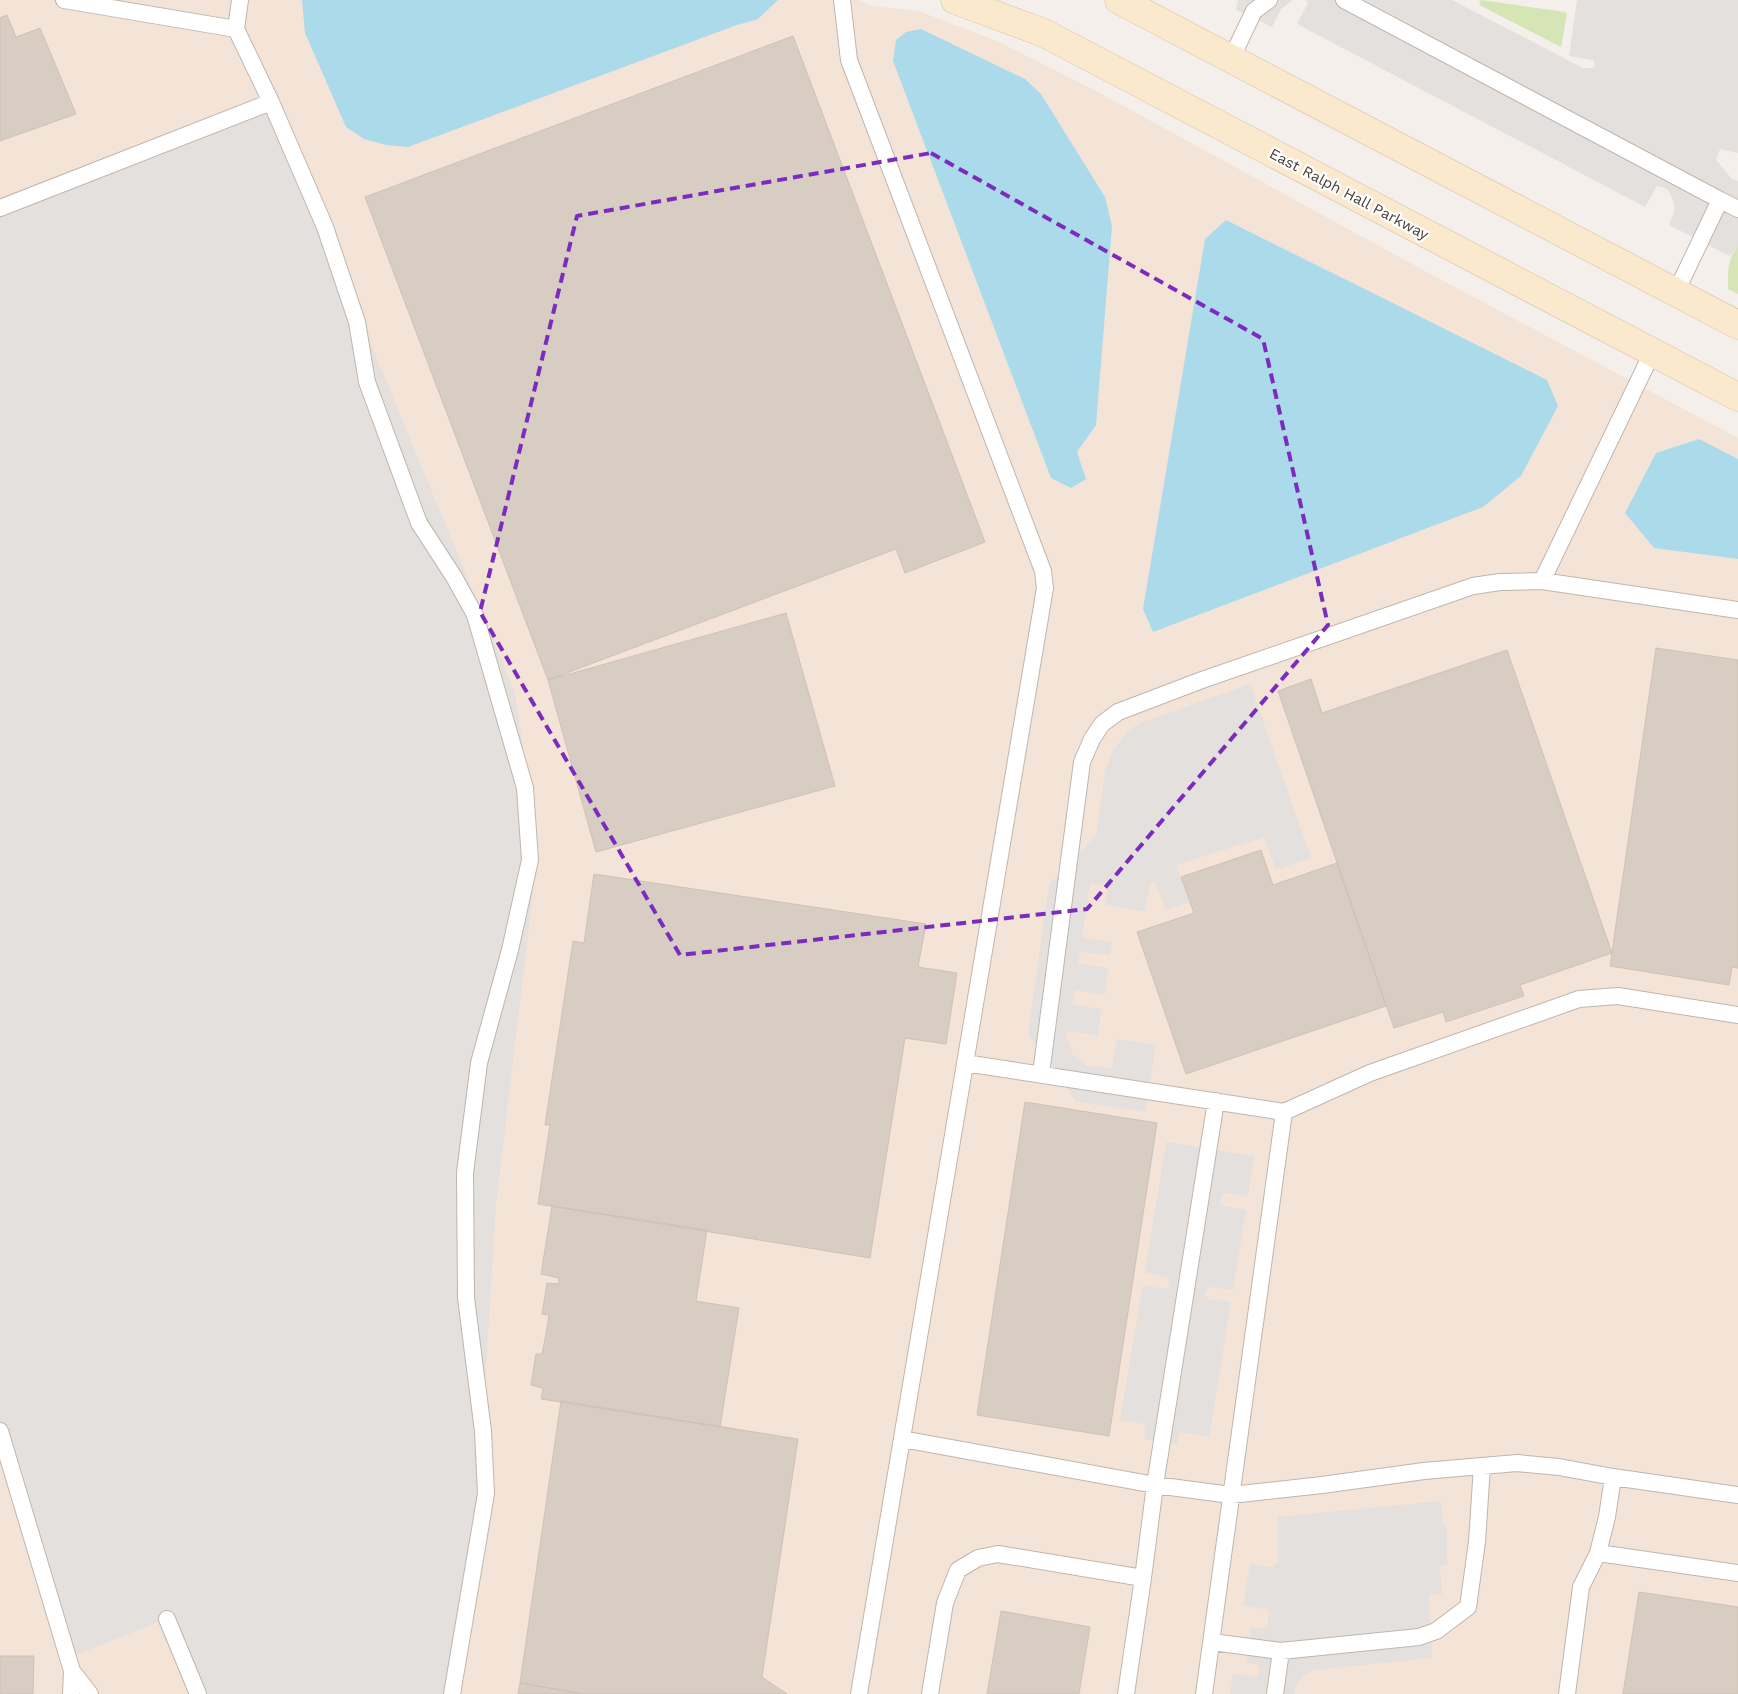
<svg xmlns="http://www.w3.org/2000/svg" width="1738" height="1694" font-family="'Work Sans',sans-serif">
  <rect width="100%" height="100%" fill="#f4efea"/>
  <path fill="#f4e4d7" d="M0 0H858L872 6 919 11 999 42 1098 92 1425 271 1738 438V1694H0Z"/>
  <path fill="#d6e5b6" d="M1481 0 1565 12 1567 14 1561 47 1481 6 1479 2Z
    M1738 246V294L1728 289C1728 273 1727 259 1738 246Z"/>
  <path fill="#e3e0de" d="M1238 0H1293L1281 9 1272 27 1236 10Z
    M1306 0H1452L1583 68H1593L1595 65 1593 60 1569 56 1577 0H1738V153L1720 149 1716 160 1732 179 1738 181V246L1730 256 1669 225 1674 212V204L1672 197 1668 190 1662 187 1657 186 1645 207 1297 24 1308 3Z
    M271 102 515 693 538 851 496 1204 474 1560 452 1694H198L166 1619 68 1658 0 1431V204Z
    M1250 684 1311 858 1276 870 1264 837 1176 865 1189 902 1166 910 1155 882H1151L1150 884 1145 911 1105 905 1108 885 1090 884 1082 938 1112 942 1110 955 1080 952 1078 963 1108 968 1105 995 1075 990 1072 1004 1101 1009 1098 1036 1069 1031 1066 1036 1073 1055 1086 1065 1112 1069 1117 1039 1156 1045 1145 1112 1076 1101 1028 1034 1049 885 1096 836 1105 771 1112 752 1128 731 1140 723Z
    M1166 1142 1254 1156 1248 1196 1225 1193 1222 1195 1220 1203 1224 1206 1246 1210 1233 1290 1210 1287 1207 1289 1205 1295 1208 1299 1231 1302 1209 1437 1182 1432 1179 1434 1177 1444 1145 1439 1146 1427 1144 1424 1120 1420 1143 1285 1165 1289 1169 1287 1170 1280 1167 1277 1145 1273Z
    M1441 1501 1443 1523 1447 1528V1564L1440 1567 1442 1594 1429 1595 1432 1658 1314 1670 1303 1676 1295 1688 1294 1694H1230L1233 1674 1256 1677 1259 1675 1260 1669 1257 1664 1247 1663 1251 1627 1262 1629 1268 1624 1269 1612 1267 1609 1243 1606 1250 1564 1272 1567 1278 1563V1517Z"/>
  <path fill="#abdaeb" d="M302 0H778L758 19 737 25 408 147 386 145 364 139 346 127 305 33Z
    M921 29 1025 79 1041 94 1105 197 1112 226 1096 425 1077 452 1086 479 1071 488 1051 478 893 61 896 40 906 32Z
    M1226 220 1547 380 1558 406 1521 476 1483 507 1153 632 1143 609 1205 239Z
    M1699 439 1738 459V559L1654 548 1625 513 1656 453Z"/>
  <path fill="#d8cdc3" stroke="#cfc1b4" d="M7 15 16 37 40 28 76 114 0 141V18Z
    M793 36 985 542 905 573 896 549 548 680 365 197Z
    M786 613 835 786 596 852 548 680Z
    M1656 648 1738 660V968L1732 967 1729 985 1610 966Z
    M1507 650 1612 953 1520 985 1524 996 1446 1022 1443 1012 1394 1028 1278 691 1311 679 1322 713Z
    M1261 850 1273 885 1337 863 1386 1006 1186 1074 1137 932 1194 913 1181 877Z
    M594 874 926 924 918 967 957 973 946 1044 905 1038 870 1258 538 1204 550 1125H545L573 941 584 943Z
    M1025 1102 1157 1123 1109 1436 977 1415Z
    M552 1206 707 1230 696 1301 739 1308 720 1427 541 1399 543 1388 531 1385 536 1354H542L546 1334 549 1315 542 1314 547 1283 559 1284V1278L541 1274Z
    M561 1401 798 1439 762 1677 787 1694H584L520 1683Z
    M1639 1592 1738 1607V1694H1623Z
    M1001 1611 1090 1627 1079 1694H987Z
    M0 1656H34L33 1694H0Z
    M520 1683 584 1694H518Z"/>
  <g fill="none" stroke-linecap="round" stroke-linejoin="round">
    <defs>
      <path id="service" d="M64 0 236 29
        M240 0 236 29 271 102 325 227 357 322 367 382 419 523 454 577 475 615 525 788 530 860 510 950 479 1063 465 1173 466 1298 483 1431 486 1494 452 1694
        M842 0 849 60 1043 571 1045 588 859 1694
        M1344 0 1720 200 1676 292
        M1231 59 1254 11 1269 0
        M1720 200 1738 209
        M0 208 271 102
        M1542 581 1652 353
        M965 1063 1284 1112 1370 1073 1579 999 1618 996 1738 1015
        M1041 1074 1082 762 1092 739 1102 724 1118 712 1202 680 1473 586 1500 582 1542 581 1738 610
        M0 1431 72 1671 71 1694
        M902 1439 1155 1485 1231 1495 1322 1485 1424 1471 1517 1463 1559 1467 1613 1477 1738 1495
        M1598 1553 1738 1573
        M167 1619 198 1694
        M1212 1642 1281 1651 1419 1637 1436 1631 1468 1607 1477 1542 1482 1466
        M72 1671 90 1694
        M930 1694 945 1603 958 1570 978 1558 998 1554 1143 1578
        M1126 1694 1143 1578 1155 1485 1216 1101
        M1204 1694 1284 1112
        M1275 1694 1281 1651
        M1567 1694 1581 1587 1598 1553 1607 1517 1613 1477"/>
      <path id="secondary" d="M955 0 1044 33 1738 397
        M1119 0 1738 325"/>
    </defs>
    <use href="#service" stroke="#bfb6ad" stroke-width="18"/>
    <use href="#secondary" stroke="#d3be9f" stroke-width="29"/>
    <use href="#service" stroke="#fff" stroke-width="16"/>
    <use href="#secondary" stroke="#fbe9cd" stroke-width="28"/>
  </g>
  <path fill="none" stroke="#7b2cbf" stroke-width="4" stroke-dasharray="10 6" stroke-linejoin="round" d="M931 153 1263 339 1328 625 1087 909 680 955 480 612 577 216Z"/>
  <g text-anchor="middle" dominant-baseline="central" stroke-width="4.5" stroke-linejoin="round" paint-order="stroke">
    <g font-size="15" fill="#473f38" stroke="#fff">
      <text transform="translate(1349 194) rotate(28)">East Ralph Hall Parkway</text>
    </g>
  </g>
</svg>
